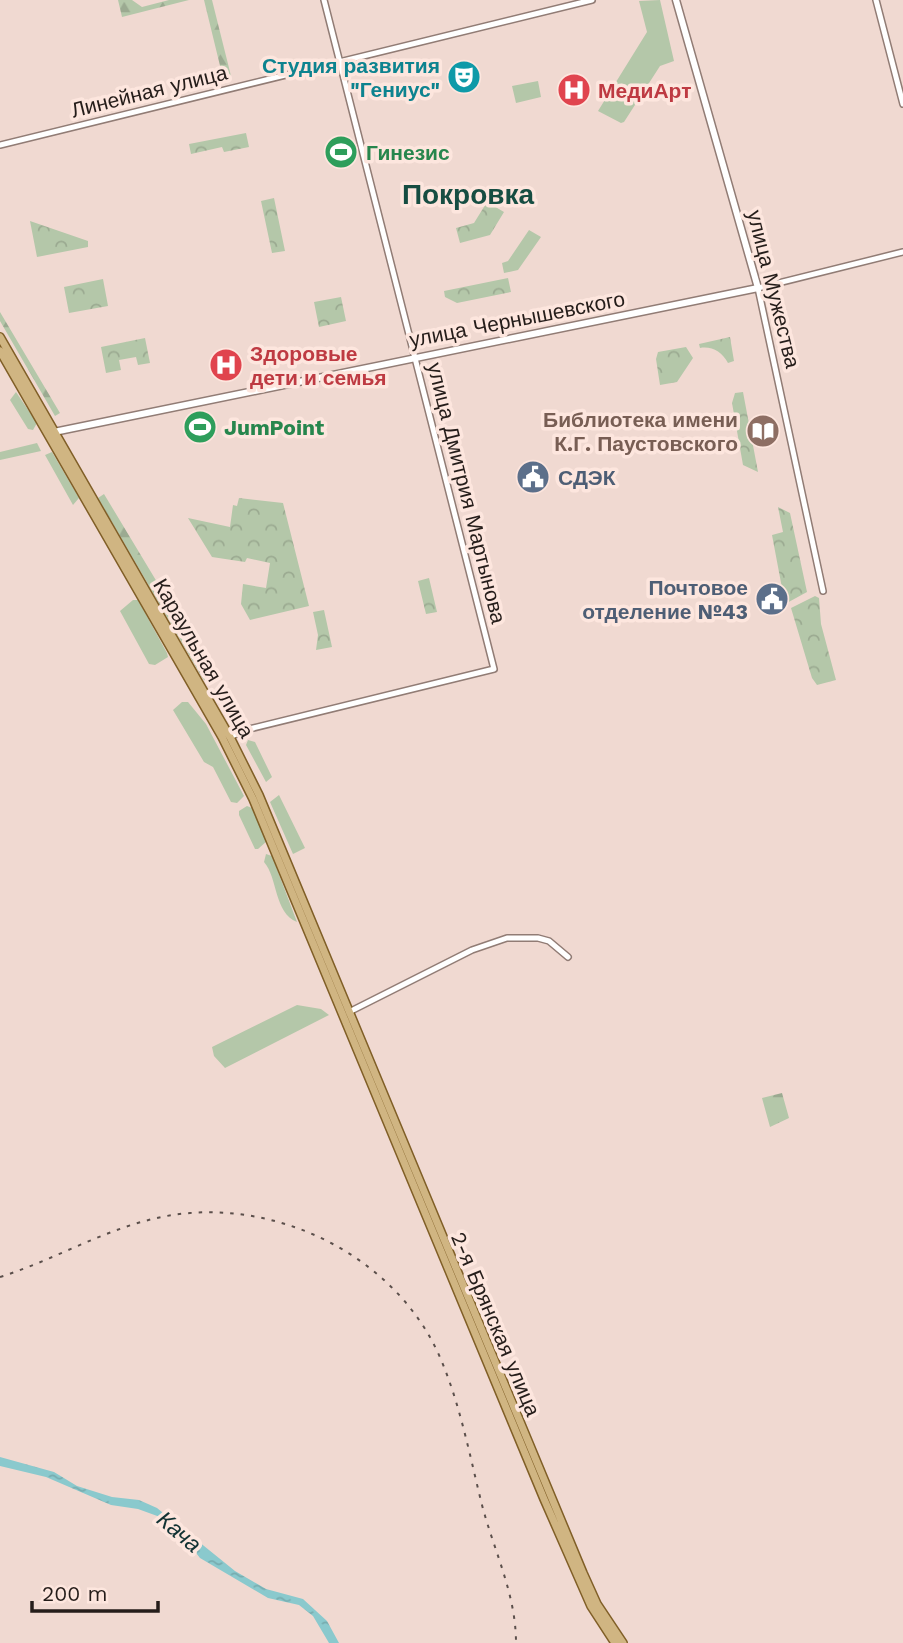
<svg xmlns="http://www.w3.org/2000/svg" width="903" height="1643" font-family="'Work Sans',sans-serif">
  <defs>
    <pattern id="forest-firs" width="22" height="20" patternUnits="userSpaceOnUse" patternTransform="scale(1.75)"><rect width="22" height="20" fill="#b4c7a9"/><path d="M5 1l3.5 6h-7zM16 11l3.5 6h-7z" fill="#9baa91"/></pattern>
    <pattern id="park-crowns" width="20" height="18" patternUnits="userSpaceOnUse" patternTransform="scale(1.75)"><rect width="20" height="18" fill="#b4c7a9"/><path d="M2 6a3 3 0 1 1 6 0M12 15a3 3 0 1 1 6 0" fill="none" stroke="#9baa91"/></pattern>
    <pattern id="water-ripples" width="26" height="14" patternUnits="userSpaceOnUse" patternTransform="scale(1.75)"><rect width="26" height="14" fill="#8ac9cd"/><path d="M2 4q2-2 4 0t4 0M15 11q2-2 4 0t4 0" fill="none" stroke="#77acaf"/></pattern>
  </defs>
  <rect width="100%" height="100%" fill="#f0d9d1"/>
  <path fill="#b4c7a9" d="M660 0 674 61 660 66 624 122 621 123 598 111 647 32 639 1Z
    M538 81 541 97 516 103 512 86Z
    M529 230 541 237 518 270 504 273 502 263 508 261Z
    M16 392 37 423 33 430 28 429 10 400Z
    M37 443 41 451 0 460V452Z
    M52 452 79 498 73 505 45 455Z
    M133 600H138L167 653 168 657 155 665 149 664 120 611Z
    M182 702H188L206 724 244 796 237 803 231 802 213 767 204 762 173 710Z
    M248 740 255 742 272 777 266 782 246 745Z
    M279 795 305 848 293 854 270 802Z
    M247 806 252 808 267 841 258 849H255L239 815V811Z
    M266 854 272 856 297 922C274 913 278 878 264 862Z
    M297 1005 321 1009 329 1015 225 1068 214 1056 212 1047Z"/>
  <path fill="url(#forest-firs)" d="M118 0H132L142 7 169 0H189L122 17Z
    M204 0H212L231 76 223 78Z
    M0 312 60 413 55 416 0 321Z
    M104 494 213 675 211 685 203 679 98 498Z
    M782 1093 789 1118 770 1127 762 1098Z"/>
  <path fill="url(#park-crowns)" d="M246 133 249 147 224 152 222 147 191 154 189 144Z
    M274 198 285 251 272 253 261 201Z
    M487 202 504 212 490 235 460 243 456 228 474 223Z
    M30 221 88 241V247L37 257Z
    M508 278 511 292 457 303 445 297 444 291Z
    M103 279 108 306 69 313 64 287Z
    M341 297 346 321 319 327 314 302Z
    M730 337 734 361 728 363C722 352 712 346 700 348L699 344Z
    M145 338 150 363 138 365 136 357 119 360 121 370 106 373 101 347Z
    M686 347 693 358 677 382 660 385 656 359 658 352Z
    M743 392 758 472 743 465 732 403 735 393Z
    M239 498 283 503 309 606 250 620 241 604 243 584 266 588 270 563 247 558 245 562 212 557 188 518 230 527 233 505 237 506Z
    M778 507 790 513 807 592 785 604 772 535 783 532Z
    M429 578 437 612 426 614 418 581Z
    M815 596 819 598 821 624 836 680 817 685 812 678 791 608Z
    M324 610 332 647 316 650 318 635 313 612Z"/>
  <path fill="url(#water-ripples)" d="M0 1457 54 1472 77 1486 112 1497 139 1500 157 1508 235 1571 266 1589 303 1599 327 1621 339 1643H329L313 1616 299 1605 268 1598 200 1558 186 1540 160 1517 138 1509 111 1505 46 1477 0 1466Z"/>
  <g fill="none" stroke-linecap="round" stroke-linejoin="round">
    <defs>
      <path id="tertiary" d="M876 0 903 104
        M0 145 592 0
        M823 591 758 288 903 252
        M230 737 245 730 494 669 324 0
        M349 1012 472 950 507 938H538L549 941 568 957"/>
      <path id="secondary" d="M54 432 758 288 676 0"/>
      <path id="primary" d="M0 337 230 737 259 795 583 1573 597 1604 623 1643
        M0 351 222 737 253 799 544 1499 591 1606 615 1643"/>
    </defs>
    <use href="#tertiary" stroke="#917c75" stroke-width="8"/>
    <use href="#secondary" stroke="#917c75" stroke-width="9"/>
    <use href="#primary" stroke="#805f27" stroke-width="10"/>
    <use href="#tertiary" stroke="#fff" stroke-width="5"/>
    <use href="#secondary" stroke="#fff" stroke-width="6"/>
    <use href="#primary" stroke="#d0b582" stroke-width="7"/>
    <path stroke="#5b4f4b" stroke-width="2" stroke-dasharray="3.5 7" stroke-linecap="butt" d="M0 1277C64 1257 121 1218 190 1213 293 1205 402 1264 442 1362 461 1408 470 1457 482 1505 494 1551 516 1594 516 1643"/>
  </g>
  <defs>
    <symbol id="theatre-disc" viewBox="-11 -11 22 22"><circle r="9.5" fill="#0f9aa8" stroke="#fde6de"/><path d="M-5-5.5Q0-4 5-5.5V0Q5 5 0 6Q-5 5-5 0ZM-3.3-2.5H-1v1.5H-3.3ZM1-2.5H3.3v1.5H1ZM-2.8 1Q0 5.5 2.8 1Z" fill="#fff"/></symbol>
    <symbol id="hospital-disc" viewBox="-11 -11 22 22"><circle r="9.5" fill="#e0444e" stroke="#fde6de"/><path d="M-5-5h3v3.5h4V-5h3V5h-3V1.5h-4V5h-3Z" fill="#fff"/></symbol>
    <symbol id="stadium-disc" viewBox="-11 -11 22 22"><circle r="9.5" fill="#2e9e5b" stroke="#fde6de"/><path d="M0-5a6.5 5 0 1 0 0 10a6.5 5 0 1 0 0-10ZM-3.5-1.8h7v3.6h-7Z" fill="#fff"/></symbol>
    <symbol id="library-disc" viewBox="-11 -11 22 22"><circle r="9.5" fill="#8d6e63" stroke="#fde6de"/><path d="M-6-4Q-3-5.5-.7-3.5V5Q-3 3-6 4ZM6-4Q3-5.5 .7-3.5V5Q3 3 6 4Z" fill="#fff"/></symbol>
    <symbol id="civic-disc" viewBox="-11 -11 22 22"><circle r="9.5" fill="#5c6f8a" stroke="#fde6de"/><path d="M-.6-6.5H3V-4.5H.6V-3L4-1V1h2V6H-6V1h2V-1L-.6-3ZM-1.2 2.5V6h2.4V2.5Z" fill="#fff"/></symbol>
  </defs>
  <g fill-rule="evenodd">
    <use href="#theatre-disc" x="445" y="58" width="38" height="38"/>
    <use href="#hospital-disc" x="555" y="71" width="38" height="38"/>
    <use href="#stadium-disc" x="322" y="133" width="38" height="38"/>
    <use href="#hospital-disc" x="207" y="346" width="38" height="38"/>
    <use href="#stadium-disc" x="181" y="408" width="38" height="38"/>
    <use href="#library-disc" x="744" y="412" width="38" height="38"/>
    <use href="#civic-disc" x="514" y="458" width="38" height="38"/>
    <use href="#civic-disc" x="753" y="580" width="38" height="38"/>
  </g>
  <g text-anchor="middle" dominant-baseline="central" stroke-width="7" stroke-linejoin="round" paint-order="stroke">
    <g font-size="21" font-weight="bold" fill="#0d838f" stroke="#fde6de" text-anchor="end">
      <text x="440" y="65">Студия развития<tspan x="440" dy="24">"Гениус"</tspan></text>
    </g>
    <g font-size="21" font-weight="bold" fill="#be3a42" stroke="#fde6de" text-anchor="start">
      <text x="598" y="90">МедиАрт</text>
      <text x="250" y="353">Здоровые<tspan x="250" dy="24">дети и семья</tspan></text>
    </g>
    <g font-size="21" fill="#251d1a" stroke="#fde6de">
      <text transform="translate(149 91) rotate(-14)">Линейная улица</text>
      <text transform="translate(774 289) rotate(76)">улица Мужества</text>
      <text transform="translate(517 319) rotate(-11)">улица Чернышевского</text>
      <text transform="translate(467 493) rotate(76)">улица Дмитрия Мартынова</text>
      <text transform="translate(204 658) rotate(60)">Караульная улица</text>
      <text transform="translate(496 1324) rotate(67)">2-я Брянская улица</text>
    </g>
    <g font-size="21" font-weight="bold" fill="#27864d" stroke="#fde6de" text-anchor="start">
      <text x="366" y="152">Гинезис</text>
      <text x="224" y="427">JumPoint</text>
    </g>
    <g font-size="21" font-weight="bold" fill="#785e54" stroke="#fde6de" text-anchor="end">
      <text x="738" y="419">Библиотека имени<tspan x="738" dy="24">К.Г. Паустовского</tspan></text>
    </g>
    <g font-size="21" font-weight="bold" fill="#4e5e75" stroke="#fde6de" text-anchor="start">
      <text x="558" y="477">СДЭК</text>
      <text x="748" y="587" text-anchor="end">Почтовое<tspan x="748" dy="24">отделение №43</tspan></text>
    </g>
    <g font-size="23" font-style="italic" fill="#113233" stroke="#fde6de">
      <text transform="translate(179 1532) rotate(40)">Кача</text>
    </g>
    <g font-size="28" font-weight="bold" fill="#164d42" stroke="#fde6de">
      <text x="468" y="194">Покровка</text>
    </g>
  </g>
  <path d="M32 1601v10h126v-10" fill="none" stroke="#251d1a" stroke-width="3.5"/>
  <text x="42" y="1601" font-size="21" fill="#251d1a" stroke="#fde6de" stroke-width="5" paint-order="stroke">200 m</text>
</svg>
